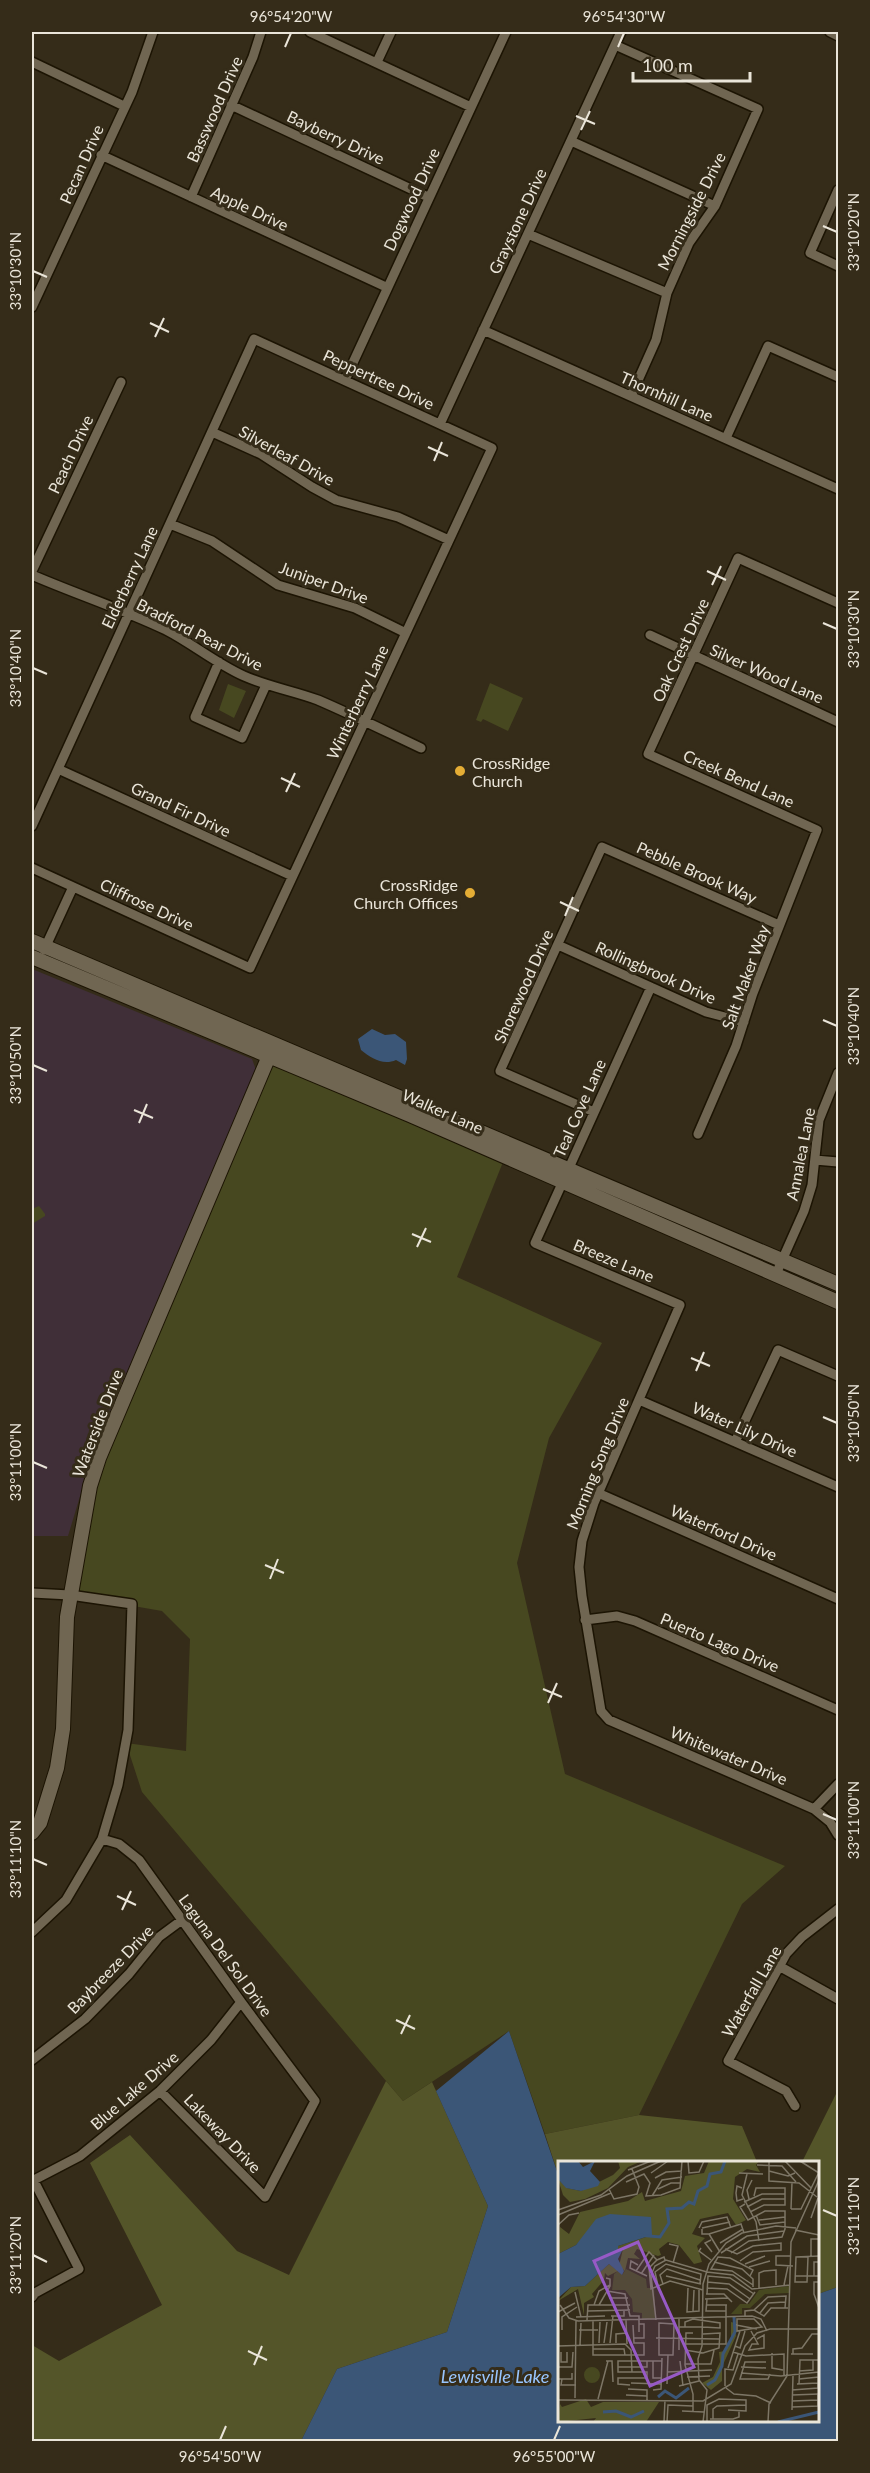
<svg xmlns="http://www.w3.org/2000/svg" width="870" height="2473" font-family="Lato,sans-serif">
  <rect width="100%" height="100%" fill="#352c19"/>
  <path fill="#402f38" d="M32 969 252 1059 256 1070 91 1460 68 1536H32Z"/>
  <path fill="#474820" d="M490 683 523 698 508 731 483 719 481 722 476 720Z
    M228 684 246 691 234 718 219 710Z
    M269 1057 505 1157 457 1277 602 1343 549 1438 517 1563 565 1774 785 1866 742 1904 639 2115 545 2134 509 2031 403 2101 142 1792 126 1743 186 1751 190 1639 162 1611 70 1595 94 1472Z
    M39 1206 45 1214V1216L32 1224V1209Z"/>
  <path fill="#545529" d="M386 2081 403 2101 432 2082 488 2206 447 2332 337 2369 301 2441H32V2345L59 2361 162 2305 90 2163 130 2135 237 2251 289 2275Z
    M838 2090V2287L818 2294V2162H802Z
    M639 2115 742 2126 757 2162H560L559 2177 545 2134Z"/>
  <path fill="#3b5677" d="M372 1029 385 1035 395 1034 406 1042 407 1059 405 1065 396 1060C383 1066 371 1058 361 1050L358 1039Z
    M509 2031 559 2177 560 2420H818V2294L838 2287V2441H301L337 2369 447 2332 488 2206 436 2091Z"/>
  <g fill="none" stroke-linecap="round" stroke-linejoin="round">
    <defs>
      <path id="street" d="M310 32 471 107
        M830 32 838 36
        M615 45 758 109 715 206 689 243 667 293 656 340 631 396
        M32 62 124 106
        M377 62 391 32
        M231 105 428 197
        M571 141 715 206
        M101 155 386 287
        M838 190 810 253 838 266
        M191 197 253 57 261 32
        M528 234 667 293
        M32 307 132 92 153 32
        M483 330 838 489
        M345 380 506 32
        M440 424 621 32
        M212 432 261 454 312 487 336 500 398 517 449 540
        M726 438 768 346 838 377
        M170 524 212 541 278 585 355 608 406 633
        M32 571 121 382
        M32 575C76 594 122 609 166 630 193 644 217 664 244 676 269 687 294 691 318 700 353 715 387 732 421 748
        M650 635 838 722
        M219 662 195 717 242 738 266 685
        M58 769 292 876
        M32 826 254 339 492 448 250 968 32 868
        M558 945 706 1012 744 1022
        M44 950 73 887
        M651 987 535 1243 680 1305 594 1503 582 1541 579 1567 582 1596 601 1711 609 1720 814 1809 830 1822 838 1835
        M594 1112 500 1071 602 847 779 925
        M698 1134 736 1046 753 993 817 830 648 754 738 558 838 603
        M815 1160 838 1162
        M776 1274 804 1211 812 1185 819 1120 838 1073
        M639 1400 838 1487
        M735 1442 778 1350 838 1376
        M598 1493 838 1599
        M32 1593 70 1595 132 1604 128 1730 118 1785 102 1839 66 1900 32 1932
        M585 1620 617 1616 635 1621 838 1710
        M814 1809 838 1784
        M102 1839 119 1844 139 1860 241 2002 315 2101 265 2197 160 2091
        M779 1966 838 1999
        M32 2060 85 2019 129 1974 159 1937 182 1920
        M795 2106 786 2091 728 2061 786 1954 802 1937 838 1909
        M32 2181 80 2156 160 2091 211 2040 241 2002
        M32 2297 35 2293 79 2269 34 2181"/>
      <path id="secondary" d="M32 941 838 1284
        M32 957 410 1115 838 1302
        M32 1833 40 1823 57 1768 63 1729 67 1617 90 1486 99 1458 272 1049"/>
    </defs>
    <use href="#street" stroke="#1c1403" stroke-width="12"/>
    <use href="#secondary" stroke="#1c1403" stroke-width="16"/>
    <use href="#street" stroke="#706652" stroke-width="9"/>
    <use href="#secondary" stroke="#706652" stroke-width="14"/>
  </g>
  <path fill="none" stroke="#eae5d9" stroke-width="2" d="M285 47 291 33M618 47 624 33M576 116 595 124M581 130 590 111M823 226 837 232M33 271 47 277M150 323 169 332M155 337 164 318M428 447 448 456M434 461 442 442M707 571 726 580M712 585 721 566M823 623 837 629M33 668 47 674M281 778 300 787M286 792 295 773M560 902 579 911M565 916 573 897M823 1020 837 1026M33 1065 47 1071M134 1110 153 1118M139 1123 147 1104M412 1234 431 1242M417 1247 426 1228M691 1358 710 1366M696 1371 704 1352M823 1417 837 1423M33 1462 47 1468M265 1565 284 1573M270 1579 278 1559M543 1689 562 1697M548 1703 557 1683M823 1814 837 1820M33 1859 47 1865M117 1896 136 1905M122 1910 131 1891M396 2020 415 2029M401 2034 410 2015M823 2210 837 2216M33 2255 47 2262M248 2351 267 2360M254 2365 262 2346M220 2440 226 2426M554 2440 560 2426"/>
  <g fill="#e4ad35" stroke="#352c19" stroke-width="2">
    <circle cx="460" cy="771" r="6"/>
    <circle cx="470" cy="893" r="6"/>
  </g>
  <g text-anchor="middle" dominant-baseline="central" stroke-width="6" stroke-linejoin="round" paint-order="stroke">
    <g font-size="16" fill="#eae5d9" stroke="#352c19">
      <text transform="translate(214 109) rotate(-66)">Basswood Drive</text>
      <text transform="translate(336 137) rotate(25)">Bayberry Drive</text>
      <text transform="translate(81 164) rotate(-66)">Pecan Drive</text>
      <text transform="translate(411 199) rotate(-65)">Dogwood Drive</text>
      <text transform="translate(250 208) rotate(25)">Apple Drive</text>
      <text transform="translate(691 211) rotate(-63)">Morningside Drive</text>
      <text transform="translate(517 221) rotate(-65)">Graystone Drive</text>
      <text transform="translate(379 379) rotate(25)">Peppertree Drive</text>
      <text transform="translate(667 396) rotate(24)">Thornhill Lane</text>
      <text transform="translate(70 454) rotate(-65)">Peach Drive</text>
      <text transform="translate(287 455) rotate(29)">Silverleaf Drive</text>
      <text transform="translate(129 577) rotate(-65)">Elderberry Lane</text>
      <text transform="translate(324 582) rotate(20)">Juniper Drive</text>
      <text transform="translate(200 634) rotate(27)">Bradford Pear Drive</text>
      <text transform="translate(680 650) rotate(-65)">Oak Crest Drive</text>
      <text transform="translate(767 673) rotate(24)">Silver Wood Lane</text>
      <text transform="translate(357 702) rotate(-65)">Winterberry Lane</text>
      <text transform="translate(739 778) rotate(24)">Creek Bend Lane</text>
      <text transform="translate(181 809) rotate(25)">Grand Fir Drive</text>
      <text transform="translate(697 872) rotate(24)">Pebble Brook Way</text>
      <text transform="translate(147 904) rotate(25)">Cliffrose Drive</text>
      <text transform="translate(656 972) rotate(24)">Rollingbrook Drive</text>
      <text transform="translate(745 977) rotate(-70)">Salt Maker Way</text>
      <text transform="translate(523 986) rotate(-66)">Shorewood Drive</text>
      <text transform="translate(579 1108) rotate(-66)">Teal Cove Lane</text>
      <text transform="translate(443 1111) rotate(24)">Walker Lane</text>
      <text transform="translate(800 1154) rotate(-79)">Annalea Lane</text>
      <text transform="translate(614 1260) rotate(23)">Breeze Lane</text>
      <text transform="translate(97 1423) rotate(-69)">Waterside Drive</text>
      <text transform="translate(745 1429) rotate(24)">Water Lily Drive</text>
      <text transform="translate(597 1463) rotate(-68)">Morning Song Drive</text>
      <text transform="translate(724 1532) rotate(24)">Waterford Drive</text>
      <text transform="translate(720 1642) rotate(23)">Puerto Lago Drive</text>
      <text transform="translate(729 1755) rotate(23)">Whitewater Drive</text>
      <text transform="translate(226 1955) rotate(54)">Laguna Del Sol Drive</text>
      <text transform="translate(110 1969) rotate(-46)">Baybreeze Drive</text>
      <text transform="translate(751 1991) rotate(-60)">Waterfall Lane</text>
      <text transform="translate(134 2090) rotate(-41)">Blue Lake Drive</text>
      <text transform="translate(223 2133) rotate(46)">Lakeway Drive</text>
    </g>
    <g font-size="16" fill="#eae5d9" stroke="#352c19" text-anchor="start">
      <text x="472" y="762">CrossRidge<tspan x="472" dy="18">Church</tspan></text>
      <text x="458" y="884" text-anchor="end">CrossRidge<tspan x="458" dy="18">Church Offices</tspan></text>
    </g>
    <g font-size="18" font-style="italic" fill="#98c5fe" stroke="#352c19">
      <text x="495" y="2376">Lewisville Lake</text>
    </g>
  </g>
  <g transform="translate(558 2161)">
    <rect width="261" height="261" fill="#352c19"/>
    <path d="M68 108 88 118 89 127H96L98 158 84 159V152L75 151 74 138 67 129H54L56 113 60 110 64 114ZM231 125V132L207 133 192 147H184V153H173L182 143H191L201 129ZM26 214a8 8 0 1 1 16 0a8 8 0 1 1-16 0Z" fill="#474820"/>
    <path d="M60 0H84L70 6 50 27 27 38 12 41 5 34 0 18 9 27 23 30 55 14 62 7ZM151 0H201L198 4 202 11 189 8 177 16 175 38 188 59 178 64 170 52 142 58 134 73 147 77 139 85 144 101 136 103 121 84 110 81 101 88 103 94 100 95 79 88 76 93 82 98 70 97 67 110 61 105 65 88 59 90 60 85 91 75 93 68 92 57 74 55 39 61 18 84 0 93 2 66 11 73 22 51 70 40 84 31 87 40 123 30 127 15 146 12ZM51 103 60 110 50 115 47 112 46 119 34 133 36 136 26 142V154L20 128 0 140 13 126 27 125ZM173 161 177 162 178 175 164 206V220L153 229 144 222 155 216 162 201 161 191 167 190 173 178ZM28 238 33 246 45 241H101L88 261H35L38 257 0 261 2 243 4 246Z" fill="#545529"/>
    <path d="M0 0H20L25 6 37 0 32 10 42 21 40 25 23 30 8 27 0 18ZM52 53 93 56 94 74 60 85V90L65 88 60 98 66 110 64 114 51 103 27 125 13 126 0 137V93L18 84 38 58Z" fill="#3b5677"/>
    <path fill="none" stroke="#3b5677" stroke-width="3" d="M80 74 102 76 111 62 109 48 124 47 131 41 136 43 140 30 149 25 152 13 163 11 167 0M149 224 157 219 164 205 165 193 177 171 176 156M100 236 107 230 118 237 131 227M45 251 58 250 73 256 86 250M220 261 261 251"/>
    <path fill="none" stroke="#7d7666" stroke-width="1.5" d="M130 0 131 12 141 11 146 0M211 0V20L241 22 259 36M227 0 253 27M242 0 261 12M199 4 224 5 238 21M70 9 93 0M211 10 230 15 237 12M93 12 110 0M181 12 205 13M189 13 184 34 198 61 201 80M97 17 108 11 124 10M68 21 86 13 92 22 88 35 103 34 122 27 124 0M184 27 179 25 178 32 179 40 185 38M51 28 56 38 79 33 81 26 74 8M100 28 113 22H123M94 35 104 19 124 16M191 38 189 29 194 19M186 41 204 33H227M189 46 204 38H227M233 48H243L261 11M233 48 234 21M0 49 43 34 69 15 103 0M192 51 206 44H227V27H198L196 35M0 54 53 32M198 54 202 64 227 61M253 57 260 37M201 59 227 56M0 64 11 54 21 52M141 67 144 61 169 56 173 67M144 67 172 61M144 68V73H151L183 63 186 72M237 69 261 74M151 73 162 91M153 79 147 82 154 91M162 82 185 68M111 83 120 85 115 102M143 87 141 90 153 99M167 88 179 93 195 85 223 82V89L195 91 182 100M163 92 189 75 226 70M173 92 191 80 224 76 227 68V50H207L190 59 182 46 187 43M232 95H218V104L235 105M253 95V78H261M250 96 249 121H237L238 96 261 95M107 99 106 96 99 99 91 107 93 128 112 120 145 129M156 101 184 108 195 118V126M187 103 207 95M80 104 73 100 72 107 89 115M191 106 212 100M78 110 91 91 99 99M83 113 96 94M108 115 143 123M192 115 195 109 172 97 160 96 153 108 174 110 195 124M237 115H261M256 115V101H261M149 121 171 123 192 138M261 121H256V133L261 147M105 123 102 114 109 108 142 119M226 124 230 105M100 125 97 111 108 103 143 113 142 123M130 127 129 151 141 150V129M149 127 169 128 189 142 197 131M201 128V112L206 110 218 109V124M49 130 67 133 72 155H81V171M17 131 23 156M148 133H166L174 141M149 133 150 115 172 117 196 133M51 137H70M147 138 170 137M149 138 148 150H168M2 144 11 157 20 160 194 155 203 158 209 170M36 144 41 130 52 124M41 144 52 125V118L48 117M149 144H169M196 149 206 155 213 147H230M30 150 72 149M135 150 136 129M0 151 17 142M202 152 210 142 227 141M53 155H66V149M18 156 47 155M187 156V150L196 149 210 136 228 135 227 147M179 158H196L204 166 179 170ZM29 159 30 144H72M35 159V194H86V182H76L75 164M68 159 69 183M98 159 93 114 97 105 108 99 149 111 175 114 194 128 232 124M101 162 116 163 115 194H101ZM178 164 199 168M121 166H145L162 167V162L135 158 127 161V166M4 169V156L19 146M21 169H40M193 170 200 183H194L191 189 206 187V174L199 178M75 177H86V163H81M98 177 162 178M41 182 42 161M46 182 49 161M52 182 55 155M58 182V173L69 172M127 183H168V144M22 184 23 162M0 185 67 183 73 189 74 211M177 185 182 187 187 170M35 188H66L67 194M121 189V158M127 189 145 192 161 187 162 172 145 173M3 191V201H9V191M175 191 188 195 226 193V214M214 192V207L225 209M233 193H255M235 193V188L244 187 254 173H261M48 200H54L55 221M95 200V217H104M122 200 125 225M208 201H187L182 218H210L212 213M127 203H153L156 189M0 206H14L15 191M60 206H89V200M183 206 208 207M170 207 182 170M241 210 255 209V199M109 211 154 209M183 212 223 215 261 211M129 216 152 215M0 218H14V212M4 218 3 224H18M241 218 261 216M73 222 103 223M109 223 110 194M239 223 260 222M72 224 60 223V217H89V211H60V200H104M121 225 141 220M167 225V208L175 209 180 193M168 227 176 233 198 235 213 242M70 228 89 229V239M95 229 103 228 104 197M234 229 260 227 261 199H242L241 223M68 234 89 235M234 234 261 233M17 237 18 159M40 238 50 200M0 239 145 240 173 223 187 185 199 172 212 168H261M234 240 260 239M234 246 260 245V233M234 249 235 215M124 250 146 251M135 250V233L127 204 128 172H135M152 258H175L181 256V249M155 258V248L159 245 188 244M106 261 107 239M109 261 110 244 135 245M145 261 149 229 141 219 140 198 144 185 145 123 151 103 168 82 184 72 218 65 238 67M149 261V244L161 238 188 239V250L170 249M210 261 211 243 229 215 233 81 261 19"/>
    <path fill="#975ac6" fill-opacity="0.15" stroke="#975ac6" stroke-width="3" d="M80 81 136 206 92 225 36 100Z"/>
    <rect width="261" height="261" fill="none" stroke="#eae5d9" stroke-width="3"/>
  </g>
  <rect width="870" height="2473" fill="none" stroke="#352c19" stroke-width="66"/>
  <path d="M633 72v9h117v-9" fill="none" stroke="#eae5d9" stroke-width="3"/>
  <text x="642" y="72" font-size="18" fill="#eae5d9" stroke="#352c19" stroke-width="4.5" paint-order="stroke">100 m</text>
  <rect x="33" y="33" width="804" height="2407" fill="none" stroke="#eae5d9" stroke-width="2"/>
  <g font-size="15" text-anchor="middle" fill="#eae5d9">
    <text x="291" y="22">96°54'20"W</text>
    <text x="624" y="22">96°54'30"W</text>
    <text transform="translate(854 232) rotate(-90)" y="5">33°10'20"N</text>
    <text transform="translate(16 271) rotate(-90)" y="5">33°10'30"N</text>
    <text transform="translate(854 629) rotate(-90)" y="5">33°10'30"N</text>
    <text transform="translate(16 668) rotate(-90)" y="5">33°10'40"N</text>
    <text transform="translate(854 1026) rotate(-90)" y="5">33°10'40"N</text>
    <text transform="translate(16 1065) rotate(-90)" y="5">33°10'50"N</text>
    <text transform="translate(854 1423) rotate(-90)" y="5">33°10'50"N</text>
    <text transform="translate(16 1462) rotate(-90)" y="5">33°11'00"N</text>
    <text transform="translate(854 1820) rotate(-90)" y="5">33°11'00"N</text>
    <text transform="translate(16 1859) rotate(-90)" y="5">33°11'10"N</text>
    <text transform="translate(854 2216) rotate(-90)" y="5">33°11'10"N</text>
    <text transform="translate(16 2255) rotate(-90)" y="5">33°11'20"N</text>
    <text x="220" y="2462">96°54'50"W</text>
    <text x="554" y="2462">96°55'00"W</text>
  </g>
</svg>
